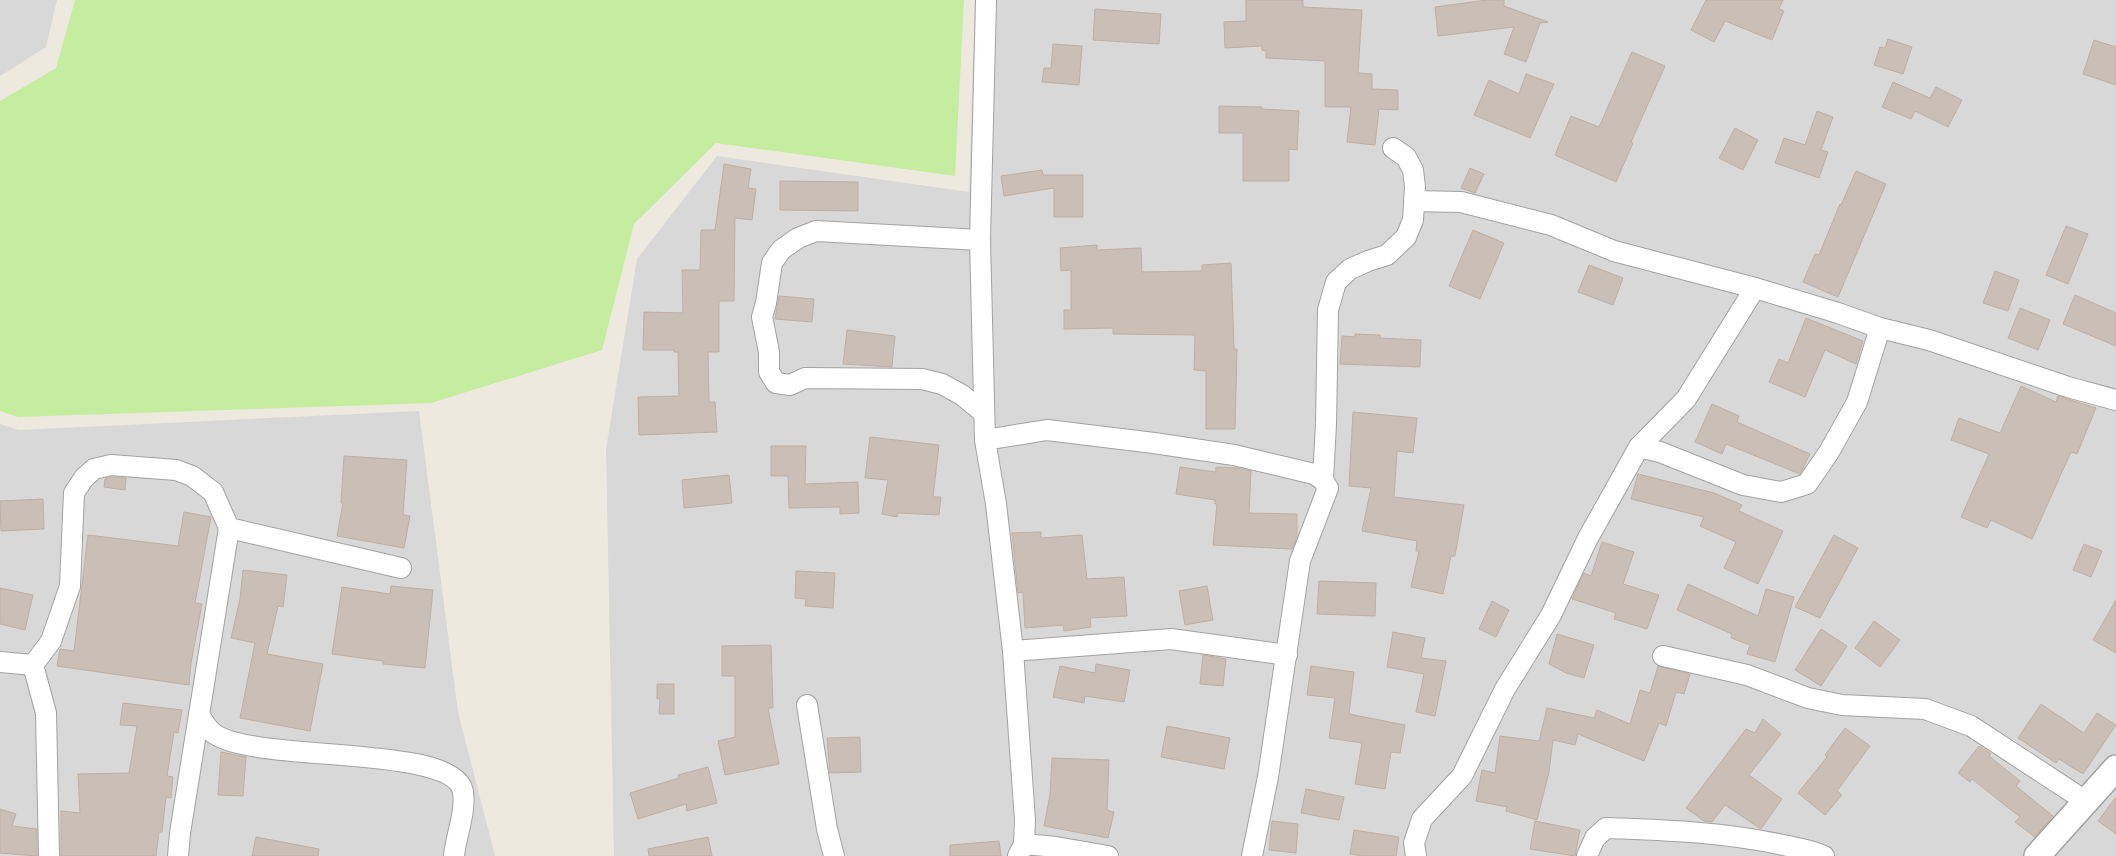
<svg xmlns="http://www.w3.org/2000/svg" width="2116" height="856" font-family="Figtree,sans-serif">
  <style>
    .residential { fill: #d9d8d8 }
    .grass { fill: #c4eda0 }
    .building { fill: #cabfb6; stroke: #c0afa1 }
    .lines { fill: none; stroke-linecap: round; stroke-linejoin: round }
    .minor-casing { stroke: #a2a2a2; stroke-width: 22 }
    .tertiary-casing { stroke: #a2a2a2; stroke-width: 28 }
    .minor { stroke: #fff; stroke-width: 20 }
    .tertiary { stroke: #fff; stroke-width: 25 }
  </style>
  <rect width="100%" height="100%" fill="#eee9df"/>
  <g class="residential">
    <polygon points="0,0 57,0 46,47 0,76"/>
    <polygon points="975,0 2116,0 2116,856 614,856 606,449 637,259 717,156 969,192"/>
    <polygon points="419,411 458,712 495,856 0,856 0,424 19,430"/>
  </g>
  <polygon class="grass" points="75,0 964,0 955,176 716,143 634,224 602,350 431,403 18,417 0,411 0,101 56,68"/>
  <g class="building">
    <polygon points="1246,0 1303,0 1303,7 1362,10 1358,73 1372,74 1372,89 1398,90 1398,110 1379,109 1375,145 1347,142 1351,107 1325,107 1325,61 1266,58 1266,51 1262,50 1262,46 1225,48 1224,22 1246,21"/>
    <polygon points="1487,0 1504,0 1504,6 1548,22 1540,23 1526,62 1504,54 1514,27 1438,36 1435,7"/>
    <polygon points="1706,0 1783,0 1779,9 1784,11 1772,40 1725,21 1714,42 1691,30"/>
    <polygon points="1095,9 1161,14 1159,44 1093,40"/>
    <polygon points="1888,39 1912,47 1903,74 1874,65 1880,47 1885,48"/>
    <polygon points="2094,40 2116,47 2116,85 2083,74"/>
    <polygon points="1053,44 1082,46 1079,85 1042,82 1044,68 1051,68"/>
    <polygon points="1632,52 1665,66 1631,142 1633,143 1616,182 1555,155 1571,116 1599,127"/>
    <polygon points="1526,74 1554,84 1530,138 1474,115 1489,80 1519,94"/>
    <polygon points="1893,82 1930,98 1936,87 1962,100 1948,127 1915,111 1911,119 1882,107"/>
    <polygon points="1219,106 1262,107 1262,109 1299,111 1297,150 1289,149 1289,181 1243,181 1243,133 1219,133"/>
    <polygon points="1817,111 1833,117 1821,150 1828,152 1819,178 1775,163 1784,138 1805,145"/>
    <polygon points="1735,128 1758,140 1743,170 1719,158"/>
    <polygon points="724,164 751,169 748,188 756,189 752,220 735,218 734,301 719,301 719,352 708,352 709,402 715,402 717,432 639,435 638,397 679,396 678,352 674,352 674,350 643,350 644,312 683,313 682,270 700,270 701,230 715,230"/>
    <polygon points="1470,168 1484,174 1475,193 1461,188"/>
    <polygon points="1042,170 1043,175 1083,175 1083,217 1054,217 1054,188 1004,196 1001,176"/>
    <polygon points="1856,171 1886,184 1838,297 1803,282 1815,254 1819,255 1840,204 1841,205"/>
    <polygon points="780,181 858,182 858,211 780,210"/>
    <polygon points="2066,226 2088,234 2068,284 2046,275"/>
    <polygon points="1473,230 1504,243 1480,299 1449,286"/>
    <polygon points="1097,245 1097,250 1141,248 1142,272 1202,271 1202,265 1231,263 1234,349 1237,349 1235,429 1206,429 1206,371 1194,370 1195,335 1113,334 1113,328 1064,329 1064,310 1071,310 1071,270 1061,271 1060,248"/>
    <polygon points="1589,265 1623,278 1613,305 1578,292"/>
    <polygon points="1995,271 2019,280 2008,311 1983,303"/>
    <polygon points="2075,295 2116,313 2116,346 2063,324"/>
    <polygon points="779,296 814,299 812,322 775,319"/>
    <polygon points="2020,308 2050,320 2038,350 2008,338"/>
    <polygon points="1806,318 1863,341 1856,364 1825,350 1805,397 1769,382 1779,359 1788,363"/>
    <polygon points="847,330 895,336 892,367 843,364"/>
    <polygon points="1355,334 1380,335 1380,338 1421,340 1420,367 1340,364 1342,336 1355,337"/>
    <polygon points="2021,386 2056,402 2058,396 2096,408 2077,454 2071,452 2032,539 1991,520 1987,528 1961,517 1989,454 1951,440 1959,418 2000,433"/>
    <polygon points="1712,404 1739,416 1737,422 1810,454 1800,474 1726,444 1722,454 1695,442"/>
    <polygon points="1353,412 1417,418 1413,453 1397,451 1394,497 1464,505 1455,556 1451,556 1443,594 1411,587 1419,551 1416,551 1417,541 1362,531 1371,488 1349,486"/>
    <polygon points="870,437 939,445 933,497 941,497 939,515 898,513 897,517 882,514 888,480 865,478"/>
    <polygon points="771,446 806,446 805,484 858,482 859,513 840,514 840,507 789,508 788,476 771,476"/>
    <polygon points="344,456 407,460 403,515 410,516 404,548 337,536 343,503 341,503"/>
    <polygon points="1180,467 1216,472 1216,467 1237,468 1251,471 1249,513 1297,514 1297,537 1292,549 1213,545 1217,504 1215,504 1215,500 1176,494"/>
    <polygon points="1638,474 1714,493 1742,505 1739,511 1783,531 1758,584 1724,568 1736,542 1700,526 1704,517 1631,499"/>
    <polygon points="729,475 732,503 684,508 682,480"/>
    <polygon points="112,477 126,478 125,490 104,487 105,479"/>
    <polygon points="43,499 44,529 1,531 0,501"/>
    <polygon points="184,512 211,517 195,603 202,604 191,663 189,685 57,666 60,649 74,651 88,535 178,546"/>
    <polygon points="1041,532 1041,538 1082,535 1087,579 1124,577 1127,616 1090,618 1091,627 1064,631 1063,625 1025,628 1023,592 1018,593 1012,533"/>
    <polygon points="1834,535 1858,548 1820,618 1795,607"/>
    <polygon points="1602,542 1634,552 1623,584 1659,595 1647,629 1614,619 1616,613 1572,599 1584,573 1591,576"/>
    <polygon points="2084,544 2102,551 2091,577 2073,570"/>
    <polygon points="243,570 287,575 283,607 278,606 267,654 323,664 310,731 240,718 255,643 231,638 240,599"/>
    <polygon points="796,571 835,573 833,608 805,606 806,599 795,598"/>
    <polygon points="1319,581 1376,583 1375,616 1317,614"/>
    <polygon points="1688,584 1758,616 1766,589 1794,597 1775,662 1747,654 1750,645 1731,638 1732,634 1677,610"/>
    <polygon points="391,586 433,590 425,668 383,664 383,661 332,654 342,587 390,594"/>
    <polygon points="1207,586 1213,620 1185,625 1179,591"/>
    <polygon points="0,588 33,595 25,630 0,624"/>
    <polygon points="2116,600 2116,653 2093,640"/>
    <polygon points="1492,601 1509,610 1496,637 1479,629"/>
    <polygon points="1874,621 1900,640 1880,667 1855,648"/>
    <polygon points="1821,629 1847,646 1821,686 1795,670"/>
    <polygon points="1393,632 1425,638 1421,658 1446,661 1435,716 1416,712 1424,674 1387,667"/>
    <polygon points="1557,634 1594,645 1584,678 1566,673 1549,664"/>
    <polygon points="771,645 773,708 768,708 779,764 725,775 718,741 735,737 735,676 722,676 722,646"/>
    <polygon points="1203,655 1226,659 1223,686 1200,684"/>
    <polygon points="1096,664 1130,670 1124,702 1085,696 1084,703 1053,697 1060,666 1095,673"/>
    <polygon points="1311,666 1354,672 1349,714 1405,725 1400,753 1391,752 1385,789 1355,784 1362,743 1329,738 1335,698 1307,695"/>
    <polygon points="1658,666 1690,674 1684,694 1676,692 1666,726 1659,723 1644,761 1578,734 1575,745 1553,740 1549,772 1537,820 1506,811 1507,807 1476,801 1482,770 1495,773 1500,736 1539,741 1547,708 1594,718 1597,710 1630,724 1640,690 1650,693"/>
    <polygon points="657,684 674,684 674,714 659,714 660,699 657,699"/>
    <polygon points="123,703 182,710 178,733 174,732 167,776 173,777 171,798 166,797 162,832 159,832 156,856 61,856 61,811 80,813 78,774 129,773 137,726 120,725"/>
    <polygon points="2041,704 2084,733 2097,713 2116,725 2083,774 2059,759 2056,763 2018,738"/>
    <polygon points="1763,719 1781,734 1749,775 1782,799 1761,829 1725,805 1712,822 1704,821 1686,808 1746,729 1755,733"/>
    <polygon points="1167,726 1230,738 1224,769 1161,757"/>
    <polygon points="1845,728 1870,746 1837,791 1842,795 1825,815 1798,793 1827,757 1825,755"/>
    <polygon points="860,737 861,772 830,773 827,738"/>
    <polygon points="1979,746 1991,754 1989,756 2020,781 2016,786 2053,816 2035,837 2015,822 2020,817 1972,779 1970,782 1958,773"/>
    <polygon points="221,752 246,757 243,796 218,795"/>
    <polygon points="1052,758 1109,760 1107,810 1114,812 1108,838 1044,826 1050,795"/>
    <polygon points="708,767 717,803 687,811 686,804 638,819 630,793 679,778 678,775"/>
    <polygon points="1306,789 1344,797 1339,820 1301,813"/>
    <polygon points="2116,797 2116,834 2098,821"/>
    <polygon points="0,809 16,814 12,826 37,829 37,856 0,853"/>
    <polygon points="1272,821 1298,824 1296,853 1269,850"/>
    <polygon points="1535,821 1580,830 1575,856 1530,849"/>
    <polygon points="1354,830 1399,837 1396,856 1362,856 1350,854"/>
    <polygon points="256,837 319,849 318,856 252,856"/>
    <polygon points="708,837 712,856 649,856 648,849"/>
    <polygon points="999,841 1001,856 950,856 950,845"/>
  </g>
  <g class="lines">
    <defs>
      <g id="minor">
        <polyline points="986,0 980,240 985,440 996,504 1013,651 1025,820 1024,844 1018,856"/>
        <polyline points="1414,201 1461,202 1551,225 1614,251 1755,288 1838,313 1880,328 1929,340 2068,387 2116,400"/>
        <polyline points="980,240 816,231 798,238 781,250 772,263 766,303 762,317 769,352 769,372 776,383 790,385 805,378 922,379 942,384 962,395 984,413"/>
        <polyline points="985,440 1047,430 1154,443 1234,455 1314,474 1323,480 1328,488 1300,561 1268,777 1252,856"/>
        <polyline points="1639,447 1660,452 1743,485 1781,492 1807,484 1829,452 1857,402 1880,328"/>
        <polyline points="1323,480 1326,424 1328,310 1336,282 1350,269 1368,261 1387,255 1406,237 1413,220 1415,187 1413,170 1406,157 1393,148"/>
        <polyline points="1013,651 1171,639 1287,655"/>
        <polyline points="1663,656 1747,675 1808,698 1842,705 1925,709 1971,726 2087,802"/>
        <polyline points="0,662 33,665"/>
        <polyline points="33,665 51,641 70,586 74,493 84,478 94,469 111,465 176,470 192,476 213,492 229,528 401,568"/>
        <polyline points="33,665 46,713 49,856"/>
        <polyline points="807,705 827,829 834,856"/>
        <path d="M199 715C203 721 208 729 213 733 253 764 456 743 463 792 466 813 456 835 454 856"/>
        <polyline points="1024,844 1056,847 1108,856"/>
        <polyline points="178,856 180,833 229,528"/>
        <polyline points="1416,856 1414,843 1422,819 1462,776 1505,689 1551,615 1588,538 1639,447 1686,399 1755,288"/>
        <path d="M1587 856 1595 838 1606 828C1665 830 1724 832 1783 845 1796 848 1811 850 1824 856"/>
      </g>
      <polyline id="tertiary" points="2037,856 2116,768"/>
    </defs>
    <use href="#minor" class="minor-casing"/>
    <use href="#tertiary" class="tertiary-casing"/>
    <use href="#minor" class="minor"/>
    <use href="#tertiary" class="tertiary"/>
  </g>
</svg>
